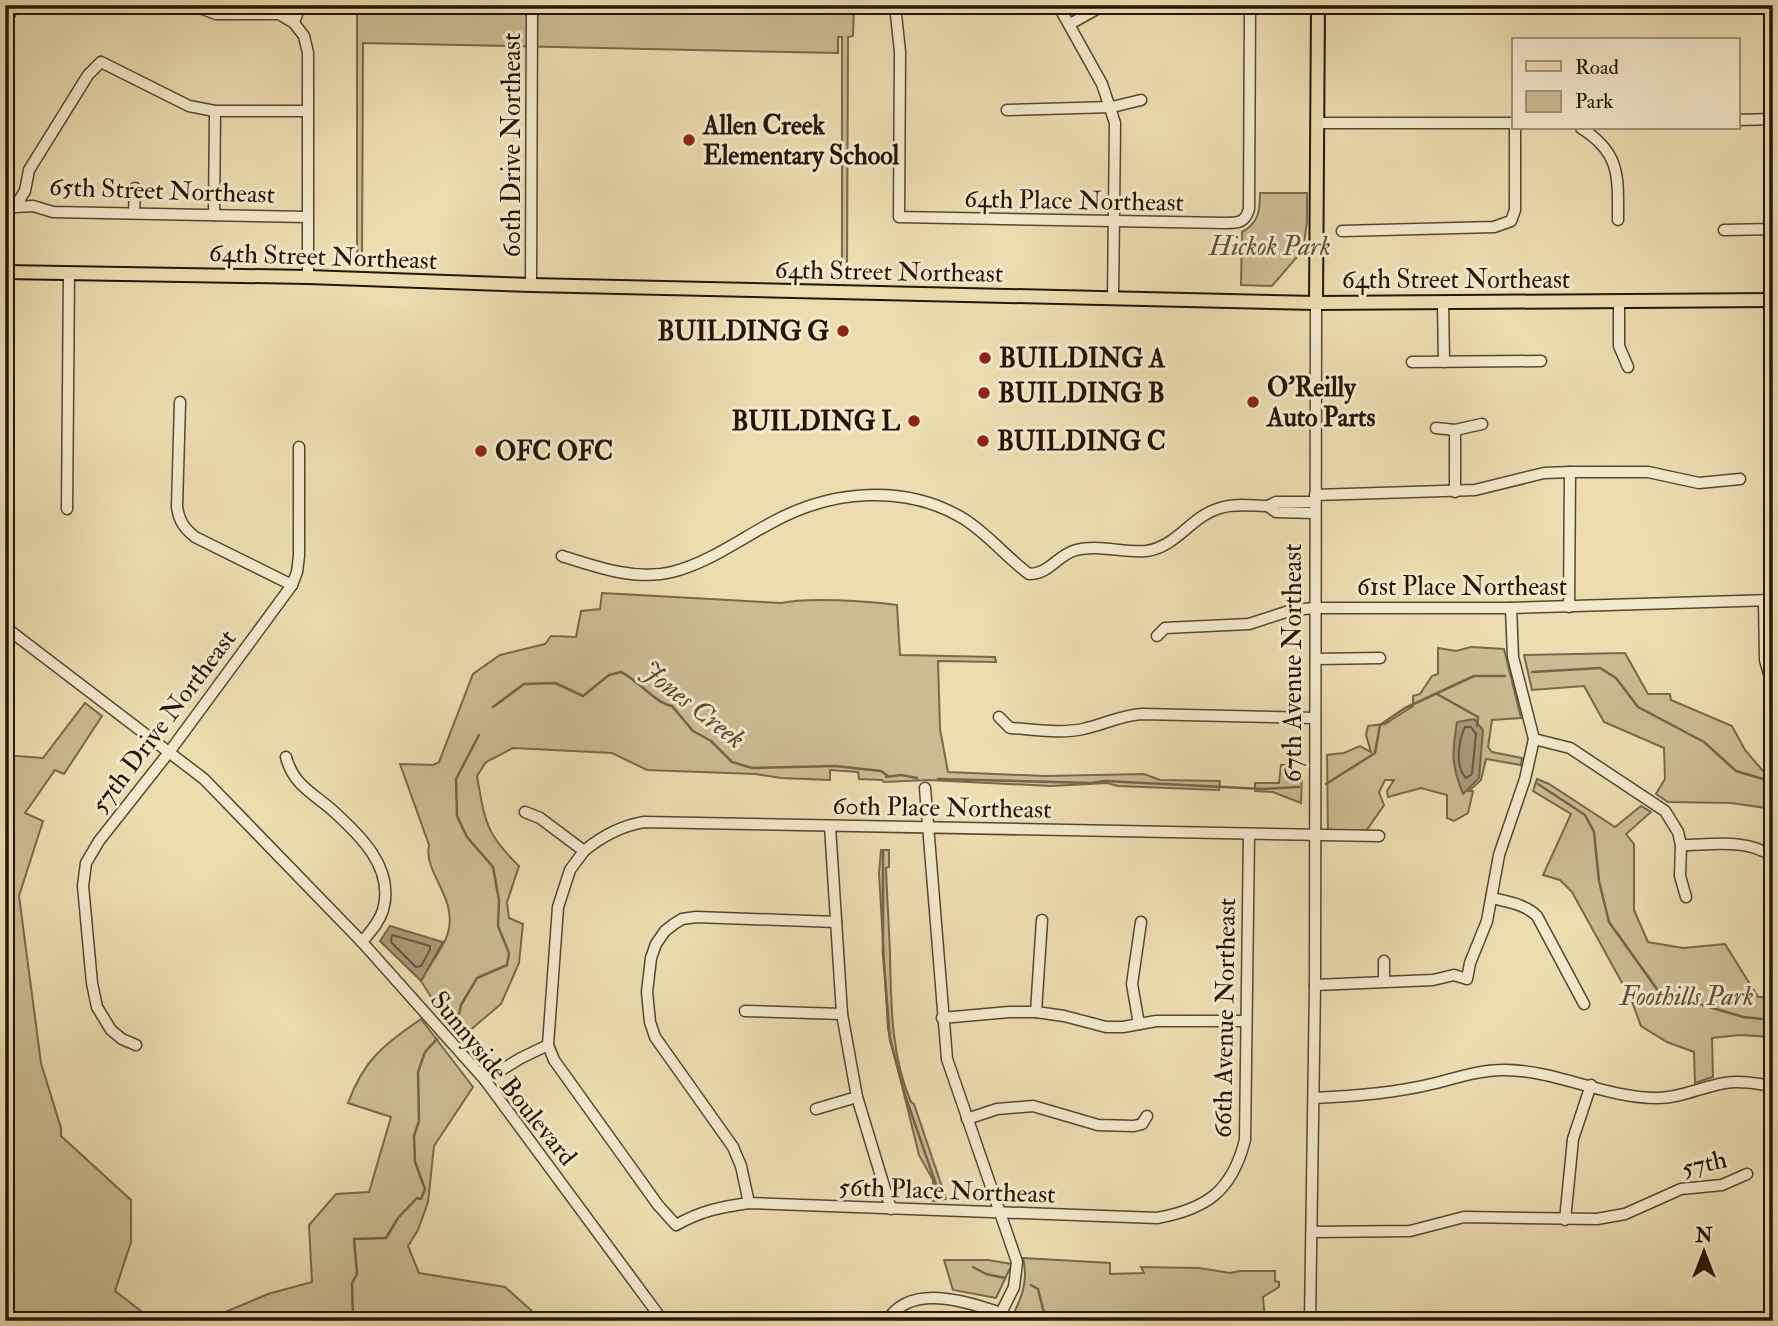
<svg xmlns="http://www.w3.org/2000/svg" width="1778" height="1326" font-family="'IM FELL Double Pica',serif">
  <style>
    .green { fill: #cabb93; stroke: #78684d; stroke-width: 2 }
    .water { fill: #a89977; stroke: #74644a; stroke-width: 2 }
    .lines { fill: none; stroke-linecap: round; stroke-linejoin: round }
    .shore { stroke: #68563f; stroke-width: 2 }
    .stream { stroke: #74644a; stroke-width: 2.5 }
    .minor-casing { stroke: #584631; stroke-width: 13 }
    .major-casing { stroke: #271407; stroke-width: 16 }
    .minor { stroke: #f2e9cc; stroke-width: 10 }
    .major { stroke: #ebddb0; stroke-width: 12 }
    .poi-dot { fill: #8f2418; stroke: #f2e9cc; stroke-width: 2.5 }
    .labels { text-anchor: middle; stroke-width: 6; stroke-linejoin: round; paint-order: stroke }
    .poi-label { font-size: 26px; font-weight: bold; fill: #271407; stroke: #f2e9cc; text-anchor: start }
    .street-label { font-size: 26px; fill: #271407; stroke: #f2e9cc }
    .park-label { font-size: 26px; font-style: italic; fill: #604e38; stroke: #f2e9cc }
    .water-label { font-size: 28px; font-style: italic; fill: #5b4934; stroke: #f2e9cc }
  </style>
  <rect width="100%" height="100%" fill="#ebddb0"/>
  <filter id="stains"><feTurbulence type="fractalNoise" baseFrequency=".00286" numOctaves="4"/><feColorMatrix values="0 0 0 0 .2 0 0 0 0 .09 0 0 0 0 .02 0 0 0 .5 -.17"/></filter>
  <radialGradient id="worn" r=".72"><stop offset=".6" stop-color="#630" stop-opacity="0"/><stop offset="1" stop-color="#630" stop-opacity=".3"/></radialGradient>
  <g class="green">
    <polygon points="357,5 854,5 853,36 848,37 847,276 842,275 842,37 838,37 838,53 363,43 362,266 357,267"/>
    <path d="M1260 193H1307V222L1303 250 1272 286 1241 285 1242 232C1259 223 1260 210 1260 193Z"/>
    <path d="M602 593 781 603C809 597 867 601 897 605L900 655 995 657 996 662 938 661 940 729 948 772 1045 776 1144 774 1160 780 1220 781 1219 790 1118 786 1107 783 1051 786 928 780 884 782 882 780 859 779 858 772 830 770V780L781 778 755 774 647 770 612 753 513 748 486 762 477 776C485 821 485 833 519 866L507 902 509 918 523 924 519 963 501 1004 462 1037 445 1019 421 981C428 967 444 947 448 933 458 897 423 873 429 845L400 764 433 765 439 762 473 674 500 655 545 644 551 636 576 637 581 611 600 609Z"/>
    <polygon points="1471,647 1504,649 1521,718 1492,720 1488,747 1492,752 1522,758 1521,765 1486,759 1481,780 1469,791 1473,791 1468,813 1454,821 1447,818 1447,795 1421,788 1388,797 1387,791 1394,780 1385,780 1379,792 1384,805 1364,834 1328,838 1327,755 1344,753 1360,746 1371,752 1366,735 1368,726 1385,724 1413,706 1413,696 1420,694 1432,676 1438,674 1438,648 1456,651"/>
    <polygon points="1625,653 1648,694 1670,694 1671,700 1732,726 1745,750 1763,771 1773,772 1773,809 1731,803 1668,802 1656,794 1665,779 1664,748 1604,722 1584,686 1532,690 1524,655"/>
    <polygon points="85,703 102,716 64,774 55,770 25,813 43,821 19,896 41,1063 61,1128 61,1136 131,1200 131,1242 115,1291 154,1321 5,1321 5,755 43,758"/>
    <polygon points="1281,765 1290,765 1302,774 1301,803 1273,792 1255,791 1255,783 1279,783"/>
    <polygon points="1537,779 1549,784 1615,827 1641,806 1651,812 1626,834 1634,844 1634,910 1648,942 1683,948 1725,944 1758,997 1773,997 1773,1037 1740,1035 1712,1038 1713,1077 1695,1083 1694,1052 1667,1042 1641,1026 1631,999 1572,892 1560,880 1543,875 1571,814 1533,791"/>
    <path d="M881 850H889V867L886 868C887 897 889 926 890 954 891 1004 891 1056 911 1102L914 1104 946 1199 933 1201V1180L919 1155 888 1029 879 873Z"/>
    <path d="M421 1019 473 1087 434 1146 428 1202 418 1230 408 1246 419 1273 505 1287 543 1321H204L268 1294 312 1282 309 1225 336 1194 369 1192 391 1117 348 1103C364 1059 384 1045 421 1019Z"/>
    <path d="M1023 1258 1110 1263V1274L1144 1273 1141 1267 1199 1268 1230 1273 1240 1271H1275V1281L1279 1282V1287L1263 1297 1265 1321H1010C1021 1299 1029 1283 1023 1258Z"/>
    <polygon points="944,1260 988,1260 1012,1264 996,1298 953,1290"/>
  </g>
  <g class="water">
    <path d="M1474 719 1483 730 1479 778 1463 794C1451 765 1452 752 1457 722Z"/>
    <polygon points="390,926 443,942 421,981 380,941"/>
  </g>
  <g class="lines">
    <g class="shore">
      <path d="M1465 727H1471L1476 734 1472 774 1466 778C1455 767 1458 741 1465 727Z"/>
      <polygon points="392,935 430,946 430,950 421,966 416,967 391,942"/>
    </g>
    <g class="stream">
      <polyline points="1532,672 1600,668 1616,678 1638,707 1704,742 1736,771 1773,782"/>
      <polyline points="1437,694 1478,717 1477,726"/>
      <path d="M493 707 524 684 555 683 583 696 609 675 621 672C638 680 655 703 672 706L693 731 711 741 732 762 752 768 835 766 881 771 888 776"/>
      <polyline points="886,777 901,775 917,778"/>
      <polyline points="938,779 1091,783 1105,781 1263,789 1299,787"/>
      <polyline points="1326,784 1375,753 1380,725 1405,708 1474,676 1505,676"/>
      <polyline points="1538,784 1585,815 1594,832 1599,881 1609,922 1659,992 1743,1017 1773,1020"/>
      <polyline points="883,852 883,953 890,1040 906,1098 941,1199"/>
      <polyline points="453,1026 458,1019 461,1005 477,978 507,965 509,953 498,926 499,900 493,867 467,837 457,816 456,779 479,735"/>
      <polyline points="973,1267 986,1274 1005,1278"/>
      <polyline points="1031,1285 1038,1289 1046,1321"/>
      <polyline points="353,1321 352,1283 357,1274 354,1239 386,1238 398,1218 417,1198 421,1199 425,1189 415,1162 414,1136 419,1121 418,1072 425,1052 437,1039"/>
    </g>
    <defs>
      <g id="minor">
        <polyline points="192,5 216,14 279,14 294,23"/>
        <polyline points="300,5 294,23 304,36 308,53 308,277"/>
        <path d="M895 5 900 52 899 217 1225 223C1238 223 1245 223 1249 209L1250 5"/>
        <polyline points="1058,5 1102,84 1115,123 1113,299"/>
        <polyline points="5,22 15,5"/>
        <polyline points="1070,24 1104,5"/>
        <polyline points="1007,110 1112,107 1141,100"/>
        <polyline points="1738,120 1773,119"/>
        <polyline points="1317,123 1514,123"/>
        <path d="M1581 128C1621 153 1618 177 1618 220"/>
        <polyline points="15,207 25,191 29,170 88,75 101,62 189,106 215,111 307,111"/>
        <polyline points="15,207 33,206 53,212 307,217"/>
        <polyline points="134,213 135,188"/>
        <polyline points="214,215 215,111"/>
        <polyline points="1724,230 1773,229"/>
        <polyline points="1342,231 1494,227 1511,221 1515,210 1515,128"/>
        <polyline points="531,285 532,5"/>
        <polyline points="1619,300 1619,346 1628,367"/>
        <polyline points="1443,303 1444,362"/>
        <polyline points="1412,362 1541,361"/>
        <path d="M180 402 177 507C179 521 184 528 195 537L292 585"/>
        <polyline points="1436,428 1455,430 1482,424"/>
        <polyline points="1455,430 1455,492"/>
        <polyline points="1315,495 1475,490 1544,473 1570,472 1648,472 1699,483 1740,479"/>
        <polyline points="67,509 69,273"/>
        <polyline points="1315,513 1276,512 1268,506 1276,502 1315,502"/>
        <path d="M562 556C596 567 636 581 672 572 708 563 739 540 771 523 830 490 905 483 964 519 988 534 1006 557 1029 574 1050 574 1057 555 1076 550 1098 544 1123 553 1146 551 1177 547 1191 516 1220 508 1235 503 1253 506 1268 506"/>
        <polyline points="1764,600 1765,660 1773,688"/>
        <polyline points="1569,607 1570,472"/>
        <polyline points="5,627 204,779 362,942 485,1080 663,1321"/>
        <polyline points="1157,636 1165,628 1249,624 1292,610 1316,608 1511,608 1773,600"/>
        <polyline points="1316,659 1380,658"/>
        <path d="M999 717 1010 728C1033 729 1060 734 1083 729 1103 725 1121 715 1142 714L1315 718"/>
        <path d="M1534 739 1570 748 1665 811 1678 832 1681 845C1711 845 1748 838 1773 857"/>
        <path d="M286 757C293 784 311 792 331 809 360 835 395 868 383 910 379 923 370 932 362 942"/>
        <polyline points="925,788 947,1059 1017,1262 1014,1287 997,1321"/>
        <path d="M525 812 540 818 584 851C602 836 620 826 644 822L1379 836"/>
        <polyline points="830,826 842,1014 857,1097 891,1209"/>
        <polyline points="1681,845 1680,876 1686,897"/>
        <path d="M584 851 570 870 558 907 548 1045 554 1060 658 1205 676 1225C701 1211 720 1207 749 1203L1157 1218C1207 1209 1232 1191 1245 1140L1249 834"/>
        <path d="M1492 898C1508 902 1525 904 1537 916L1584 1004"/>
        <polyline points="1384,961 1384,981"/>
        <polyline points="1315,985 1433,980 1454,975 1467,979 1470,963 1487,921 1499,855 1525,779 1534,739 1513,657 1511,608"/>
        <polyline points="745,1011 842,1014"/>
        <polyline points="1036,1012 1042,920"/>
        <polyline points="942,1018 1009,1012 1036,1012 1064,1016 1106,1027 1123,1027 1156,1021 1246,1021"/>
        <polyline points="1139,1024 1132,984 1141,922"/>
        <polyline points="136,1045 122,1039 111,1030 97,1007 92,983 83,886 86,863 99,841 170,751 292,585 297,572 299,556 299,447"/>
        <polyline points="485,1080 521,1058 548,1045"/>
        <path d="M1314 1098C1355 1096 1396 1093 1436 1083 1459 1077 1480 1070 1504 1070 1556 1070 1605 1098 1657 1098 1681 1098 1701 1087 1725 1083 1741 1080 1757 1084 1773 1086"/>
        <polyline points="816,1109 857,1097"/>
        <polyline points="967,1119 997,1109 1033,1106 1098,1125 1134,1126 1142,1124 1147,1116"/>
        <polyline points="749,1203 741,1166 733,1147 655,1037 650,1022 647,992 651,958 656,944 665,931 674,924 682,919 696,917 836,922"/>
        <polyline points="1565,1220 1573,1139 1591,1085"/>
        <polyline points="1312,1232 1410,1231 1464,1217 1597,1219 1625,1214 1681,1189 1722,1185 1747,1174"/>
        <path d="M887 1321C910 1282 968 1302 1001 1313"/>
        <polyline points="1310,1321 1315,985 1316,303"/>
      </g>
      <g id="major">
        <polyline points="5,272 308,277 531,285 1316,303 1773,300"/>
        <polyline points="1316,303 1318,5"/>
      </g>
    </defs>
    <use href="#minor" class="minor-casing"/>
    <use href="#major" class="major-casing"/>
    <use href="#minor" class="minor"/>
    <use href="#major" class="major"/>
  </g>
  <g class="poi-dot">
    <circle cx="689" cy="140" r="7"/>
    <circle cx="843" cy="331" r="7"/>
    <circle cx="985" cy="358" r="7"/>
    <circle cx="984" cy="393" r="7"/>
    <circle cx="1253" cy="402" r="7"/>
    <circle cx="914" cy="421" r="7"/>
    <circle cx="983" cy="441" r="7"/>
    <circle cx="481" cy="451" r="7"/>
  </g>
  <g class="labels">
    <g class="poi-label">
      <text x="703" y="134">Allen Creek<tspan x="703" dy="30">Elementary School</tspan></text>
      <text x="829" y="340" text-anchor="end">BUILDING G</text>
      <text x="999" y="367">BUILDING A</text>
      <text x="1267" y="396">O'Reilly<tspan x="1267" dy="30">Auto Parts</tspan></text>
      <text x="998" y="402">BUILDING B</text>
      <text x="900" y="430" text-anchor="end">BUILDING L</text>
      <text x="997" y="450">BUILDING C</text>
      <text x="495" y="460">OFC OFC</text>
    </g>
    <g class="street-label">
      <text transform="translate(511 145) rotate(-90)" y="9">60th Drive Northeast</text>
      <text transform="translate(162 190) rotate(2)" y="9">65th Street Northeast</text>
      <text transform="translate(1074 200) rotate(1)" y="9">64th Place Northeast</text>
      <text transform="translate(323 256) rotate(2)" y="9">64th Street Northeast</text>
      <text transform="translate(889 271) rotate(1)" y="9">64th Street Northeast</text>
      <text x="1456" y="288">64th Street Northeast</text>
      <text x="1462" y="595">61st Place Northeast</text>
      <text transform="translate(1292 663) rotate(-90)" y="9">67th Avenue Northeast</text>
      <text transform="translate(163 721) rotate(-53)" y="9">57th Drive Northeast</text>
      <text transform="translate(942 807) rotate(1)" y="9">60th Place Northeast</text>
      <text transform="translate(1224 1018) rotate(-89)" y="9">66th Avenue Northeast</text>
      <text transform="translate(504 1078) rotate(51)" y="9">Sunnyside Boulevard</text>
      <text transform="translate(1704 1163) rotate(-13)" y="9">57th</text>
      <text transform="translate(947 1190) rotate(2)" y="9">56th Place Northeast</text>
    </g>
    <g class="park-label">
      <text x="1270" y="255">Hickok Park</text>
      <text x="1687" y="1005">Foothills Park</text>
    </g>
    <g class="water-label">
      <text transform="translate(694 704) rotate(38)" y="10">Jones Creek</text>
    </g>
  </g>
  <rect width="1778" height="1326" fill="none" stroke="#ebddb0" stroke-width="28"/>
  <rect x="7" y="7" width="1764" height="1312" fill="none" stroke="#271407" stroke-width="3.5"/>
  <rect x="14" y="14" width="1750" height="1298" fill="none" stroke="#271407" stroke-width="2"/>
  <rect x="1512" y="38" width="228" height="91" fill="#f2e9cc" stroke="#a1947d" stroke-width="2"/>
  <rect x="1526" y="61" width="35" height="10" fill="#ebddb0" stroke="#a1947d" stroke-width="2"/>
  <text x="1575" y="74" font-size="21" fill="#271407">Road</text>
  <rect x="1526" y="91" width="35" height="21" fill="#cabb93" stroke="#a1947d" stroke-width="2"/>
  <text x="1575" y="108" font-size="21" fill="#271407">Park</text>
  <g transform="translate(1704 1252)" stroke="#f2e9cc" stroke-width="5" paint-order="stroke">
  <path d="M0-5L12 26L0 18L-12 26Z" fill="#271407"/>
  <text y="-10" font-size="19" font-weight="bold" text-anchor="middle" fill="#271407">N</text>
  </g>
  <rect width="100%" height="100%" filter="url(#stains)"/>
  <rect width="100%" height="100%" fill="url(#worn)"/>
</svg>
